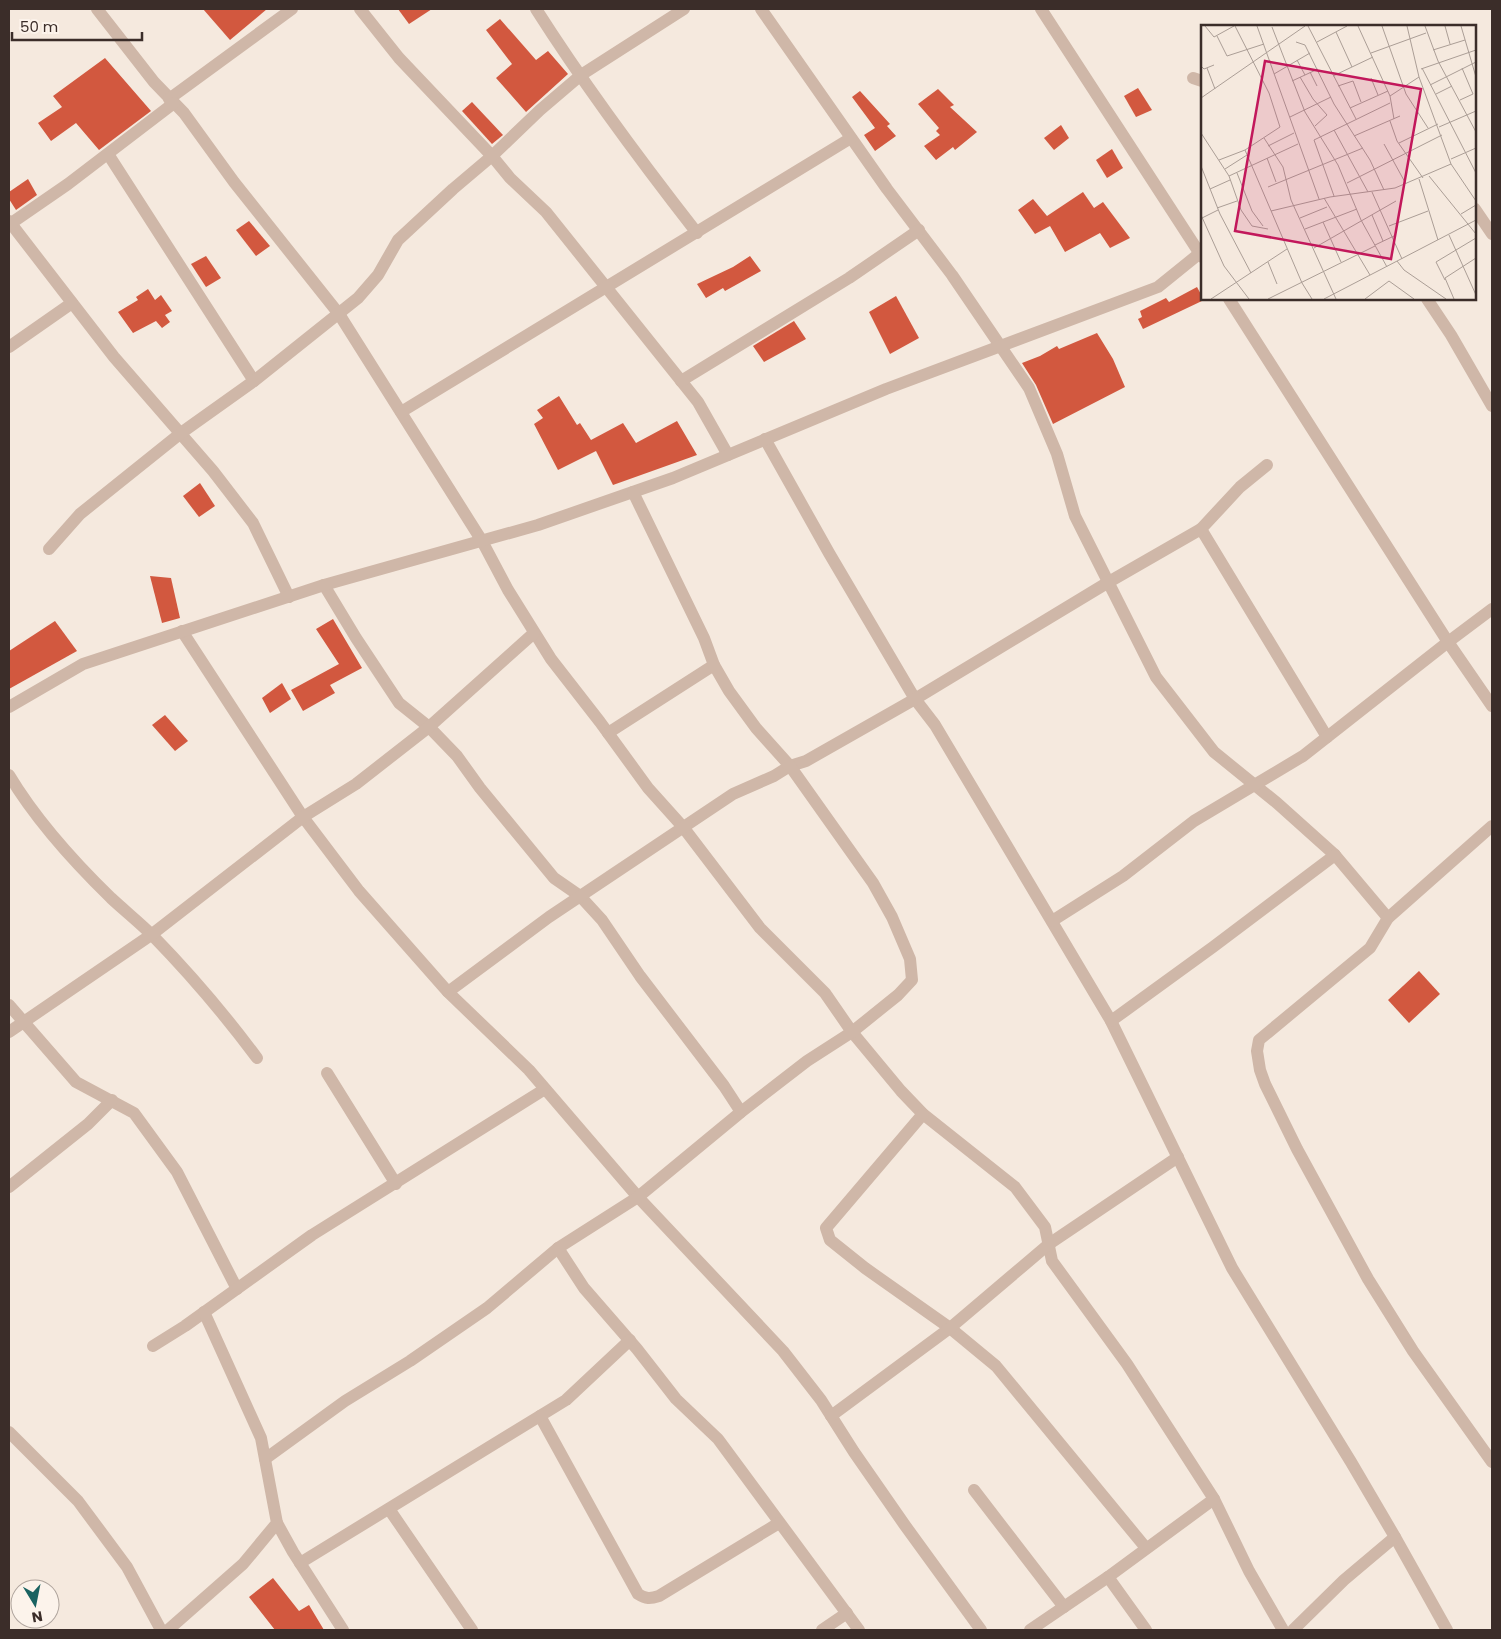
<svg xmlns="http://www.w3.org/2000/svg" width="1501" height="1639" font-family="Poppins,sans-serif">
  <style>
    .building { fill: #d2583f }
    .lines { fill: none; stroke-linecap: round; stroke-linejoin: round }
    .street { stroke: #cfb7a8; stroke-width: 12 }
    .inset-road { fill: none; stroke: #ab9e96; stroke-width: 1 }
    .view { fill: #c2185b; fill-opacity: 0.15; stroke: #c2185b; stroke-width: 2.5 }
    .inset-edge { fill: none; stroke: #3b2d29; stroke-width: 2.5 }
  </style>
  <rect width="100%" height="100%" fill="#f5e9de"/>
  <g class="building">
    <polygon points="203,9 267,9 230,40"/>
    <polygon points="398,9 432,9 409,24"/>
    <polygon points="500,19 536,60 548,51 568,74 526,112 496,78 512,64 486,30"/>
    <polygon points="105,58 151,111 99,150 76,123 51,141 38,123 62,107 53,96"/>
    <polygon points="1138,88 1152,110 1136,117 1124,96"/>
    <polygon points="938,89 954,105 950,107 977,132 955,150 953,147 936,160 924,146 940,135 936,131 939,128 918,104"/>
    <polygon points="860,91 890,124 887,126 896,136 875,151 864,135 875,128 852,97"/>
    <polygon points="472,102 503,135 492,144 462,111"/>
    <polygon points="1061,125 1069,138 1054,150 1044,138"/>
    <polygon points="1112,149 1123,168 1107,178 1096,160"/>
    <polygon points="28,179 37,195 16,210 9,199 9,192"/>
    <polygon points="1083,192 1094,208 1103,202 1130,238 1110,248 1100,233 1065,252 1050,226 1035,234 1018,210 1033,199 1047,216"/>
    <polygon points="249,221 270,246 256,256 236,230"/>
    <polygon points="206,256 221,278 206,287 191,264"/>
    <polygon points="750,256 761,271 725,291 723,288 706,298 697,284 733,267"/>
    <polygon points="1197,287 1204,300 1143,329 1138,319 1142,317 1140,311 1166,298 1169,302"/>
    <polygon points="148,289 155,300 161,295 172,311 165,315 170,322 162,328 156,321 133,333 118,312 138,300 136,297"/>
    <polygon points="896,296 919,338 890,354 869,312"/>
    <polygon points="794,321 806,339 764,362 753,346"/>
    <polygon points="1097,333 1113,359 1125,387 1053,424 1036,385 1022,363 1040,356 1057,346 1059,349"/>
    <polygon points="559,396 577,425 580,423 591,440 623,423 636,443 677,421 697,455 613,485 596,451 558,470 534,424 543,418 537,410"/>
    <polygon points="200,483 215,506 199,517 183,496"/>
    <polygon points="150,576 171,578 180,618 162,623"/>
    <polygon points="333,619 362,668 330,685 335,693 303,711 291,690 339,664 316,629"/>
    <polygon points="55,621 77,651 9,689 9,651"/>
    <polygon points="282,683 291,699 270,713 262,698"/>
    <polygon points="165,715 188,741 175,751 152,725"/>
    <polygon points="1419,971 1440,994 1409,1023 1388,1000"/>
    <polygon points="273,1578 299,1611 309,1605 324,1630 275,1630 249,1597"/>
  </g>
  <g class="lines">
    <g class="street">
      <polyline points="97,9 154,82 184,113 234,182 339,314 482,541 508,590 551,659 600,722 648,788 683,827 760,928 825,993 852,1032 901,1091 923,1114 1015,1187 1045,1227 1052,1261 1127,1364 1214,1499 1249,1571 1283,1630"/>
      <polyline points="360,9 399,58 492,156 510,178 546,212 698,402 728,455"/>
      <path d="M536 9C585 86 640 160 697 233"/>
      <polyline points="761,9 887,189 952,275 1029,388 1057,454 1075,516 1156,677 1214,752 1277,803 1335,855 1388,918"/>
      <polyline points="1041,9 1202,257"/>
      <polyline points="1193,78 1202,81"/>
      <polyline points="169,99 292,9"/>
      <polyline points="108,154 254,381"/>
      <polyline points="1475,209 1492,234"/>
      <polyline points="9,221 114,357 213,471 253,523 289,597"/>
      <polyline points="10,224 68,184 174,103"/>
      <polyline points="1229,299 1448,642 1492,706"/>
      <polyline points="1427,299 1451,335 1492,406"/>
      <polyline points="9,347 72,303"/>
      <polyline points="681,381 849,278 919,230"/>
      <polyline points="401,412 851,138"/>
      <polyline points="765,439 829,553 915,699 935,725 1111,1021 1232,1268 1351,1462 1395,1537 1447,1630"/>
      <polyline points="1201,529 1327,737"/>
      <polyline points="49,549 80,514 181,433 254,381 358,298 378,275 398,240 453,189 492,156 540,110 581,75 684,9"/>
      <polyline points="324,585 356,638 399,703 429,727 457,756 480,788 554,878 580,896 602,920 640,976 724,1086 741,1112"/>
      <polyline points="182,631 303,817 359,891 448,992 529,1070 638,1197 783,1351 821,1400 854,1452 904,1524 981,1630"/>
      <polyline points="9,707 83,664 324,585 538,525 673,478 886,389 1158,287 1200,253"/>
      <polyline points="608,733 714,665"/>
      <path d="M9 775C36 820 73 861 111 898 125 911 140 923 153 936 191 975 225 1015 257 1058"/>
      <polyline points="1492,826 1388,918 1370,948 1259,1040 1257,1051 1260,1070 1265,1084 1297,1149 1368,1279 1413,1351 1492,1462"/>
      <polyline points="1052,921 1123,876 1194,821 1303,756 1448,642 1492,609"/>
      <polyline points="448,992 549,917 733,794 774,776 790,766 806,761 915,699 1107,583 1201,529 1240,487 1267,465"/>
      <polyline points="9,1005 76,1082 134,1113 177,1172 237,1289"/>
      <polyline points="1111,1021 1213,947 1335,855"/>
      <polyline points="9,1032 151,935 303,817 356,784 429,727 534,633"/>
      <polyline points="327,1073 396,1184"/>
      <polyline points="923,1114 826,1228 830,1240 865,1268 950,1328 996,1366 1146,1548"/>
      <polyline points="9,1187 88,1124 112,1100"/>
      <polyline points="558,1248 584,1288 637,1349 676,1399 718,1439 859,1630"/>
      <polyline points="153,1346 185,1326 312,1235 545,1089"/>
      <path d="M540 1416 638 1594C646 1599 650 1599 659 1596L779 1523"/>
      <polyline points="831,1416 950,1328 1049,1244 1178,1157"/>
      <polyline points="9,1432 78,1501 127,1567 161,1630"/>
      <polyline points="265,1459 345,1401 410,1361 487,1308 558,1248 638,1197 741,1112 807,1061 852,1032 898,995 912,980 910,959 892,917 873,883 790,766 756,728 729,691 714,665 704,638 633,492"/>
      <polyline points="974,1490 1064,1607"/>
      <polyline points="389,1509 472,1630"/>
      <polyline points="277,1523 293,1552 343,1630"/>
      <polyline points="300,1563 566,1400 630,1340"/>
      <polyline points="1108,1577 1146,1630"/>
      <polyline points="168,1630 243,1564 277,1523 261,1438 204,1312"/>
      <polyline points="822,1630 847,1613"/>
      <polyline points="1030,1630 1108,1577 1214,1499"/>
      <polyline points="1293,1630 1344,1580 1395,1537"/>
    </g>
  </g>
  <g transform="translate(1201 25)">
    <rect width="275" height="275" fill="#f5e9de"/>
    <path class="inset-road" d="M4 1 13 12 33 1M56 1 118 174M107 1 155 94M157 1 189 71M181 1 205 69 227 103M206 1 218 52 250 139 275 176M224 1 237 36 275 107M244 1 249 19M260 1 275 52M71 2 104 87 137 140 160 195 186 242M135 7 151 42M16 11 26 31 63 19M95 17 104 20 133 79 169 135 183 165M116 17 146 1M232 25 264 15M170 28 225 8M96 35 104 50M0 41 3 44 13 40M6 43 14 64M221 43 275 148M220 44 275 25M109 47 116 61M73 49 109 28M132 51 172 32M99 52 112 74 126 90 114 101M170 53 177 70M91 56 117 44M229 60 275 37M137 61 152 56 160 77M235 69 251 61M0 73 104 1M259 75 272 69 261 43M149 83 187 66M89 92 130 72M193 94 189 71 218 52M189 96 196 116 222 153M238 102 275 86M133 105 167 167M0 108 28 151 40 185 51 201 67 204M153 111 199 91M63 113 82 142 90 175 135 274M198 118 237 99M183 119 205 159M67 121 93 108M44 125 101 258 111 274M66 133 75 157M250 134 275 123M18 135 44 125 79 102 68 68 34 1M0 141 19 189 50 248M24 144 46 130M36 148 51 186 62 201M28 151 97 119M228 151 275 209M218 154 237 215M146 158 241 110M67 162 162 123M9 164 29 155M171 167 201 234M133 171 113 115 189 78M123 173 169 250M16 183 36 176M70 186 129 172 194 163 250 139M260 189 275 180M0 190 23 241 48 274M171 190 182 216M1 193 17 185M99 193 126 182M122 197 140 237M188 201 227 186M104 204 156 184M248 210 275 270M174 220 193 211M113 223 195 176M196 236 203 245 245 274M67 237 76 259M244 255 235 237 275 213M10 274 86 224M67 274 174 221M123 274 275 195M164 274 188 256 213 274M253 274 244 253 275 233"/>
    <path class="view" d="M64 36 220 64 190 234 34 206Z"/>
    <rect width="275" height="275" class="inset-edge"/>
  </g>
  <rect width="1501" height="1639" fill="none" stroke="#3b2d29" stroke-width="20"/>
  <g transform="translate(35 1604) rotate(170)"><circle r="24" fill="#fcf3eb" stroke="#afa49d"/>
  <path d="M0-4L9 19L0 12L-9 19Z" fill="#196261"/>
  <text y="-8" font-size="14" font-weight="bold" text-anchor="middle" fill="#3b2d29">N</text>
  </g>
  <path d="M12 32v8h130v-8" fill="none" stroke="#3b2d29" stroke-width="2.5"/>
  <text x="20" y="32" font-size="15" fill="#3b2d29" stroke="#fcf3eb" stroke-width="4" paint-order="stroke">50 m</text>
</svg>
